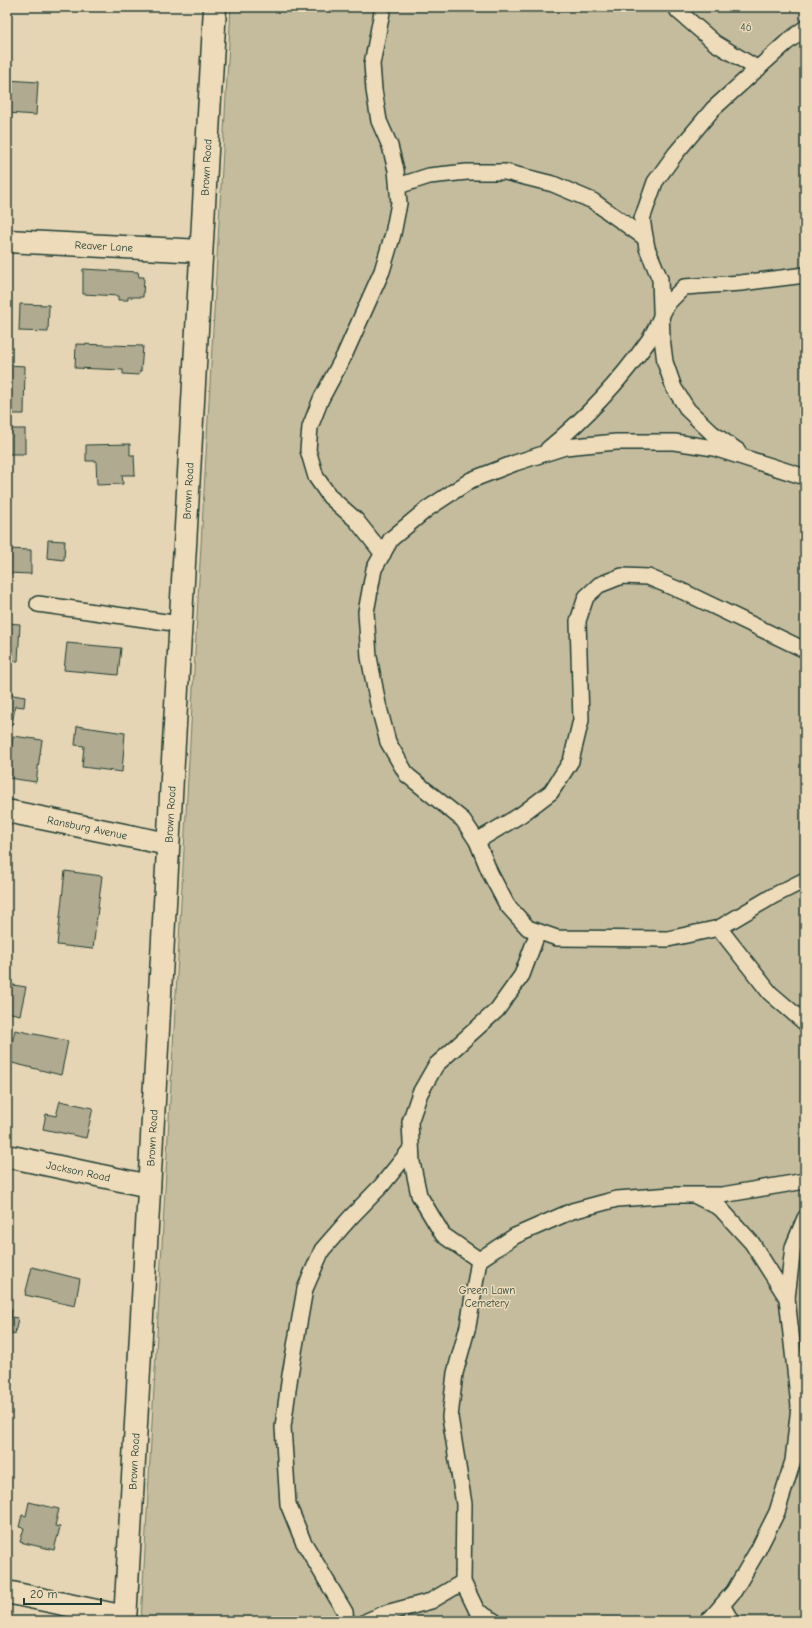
<svg xmlns="http://www.w3.org/2000/svg" width="812" height="1628" font-family="'Comic Neue',sans-serif">
  <style>
    .green { fill: #c5bc9e; stroke: #727c69 }
    .building { fill: #afaa90; stroke: #1f3d34 }
    .lines { fill: none; stroke-linecap: round; stroke-linejoin: round }
    .lane-casing { stroke: #1f3d34; stroke-width: 18 }
    .street-casing { stroke: #1f3d34; stroke-width: 25 }
    .secondary-casing { stroke: #1f3d34; stroke-width: 25 }
    .lane { stroke: #eedbb9; stroke-width: 15 }
    .street { stroke: #eedbb9; stroke-width: 22 }
    .secondary { stroke: #eedbb9; stroke-width: 22 }
    .labels { text-anchor: middle; stroke-width: 3; stroke-linejoin: round; paint-order: stroke }
    .park-label { font-size: 11px; fill: #304a3f; stroke: #eedbb9 }
    .street-label { font-size: 11px; fill: #1f3d34; stroke: #eedbb9 }
  </style>
  <rect width="100%" height="100%" fill="#e6d5b4"/>
  <filter id="ink" filterUnits="userSpaceOnUse"><feTurbulence type="fractalNoise" baseFrequency=".025" numOctaves="2"/><feDisplacementMap in="SourceGraphic" scale="8" xChannelSelector="R" yChannelSelector="G"/><feConvolveMatrix kernelMatrix="1 2 1 2 8 2 1 2 1" color-interpolation-filters="sRGB"/></filter>
  <g filter="url(#ink)">
    <polygon class="green" points="231,7 805,7 805,1621 141,1621"/>
    <g class="building">
      <polygon points="7,80 38,82 36,115 7,113"/>
      <polygon points="83,269 138,272 139,277 144,277 143,297 128,297 128,300 118,300 118,296 83,294"/>
      <polygon points="20,304 49,305 48,332 19,331"/>
      <polygon points="76,344 143,346 141,371 140,371 139,375 123,374 123,370 75,368"/>
      <polygon points="7,365 25,366 24,414 7,414"/>
      <rect x="7" y="429" width="18" height="25"/>
      <polygon points="130,444 130,455 134,455 135,475 122,475 123,484 97,485 96,461 86,461 86,445"/>
      <polygon points="48,540 65,541 64,560 47,558"/>
      <polygon points="7,549 31,550 31,574 7,573"/>
      <polygon points="7,623 20,624 18,661 7,661"/>
      <polygon points="67,643 121,648 118,675 64,670"/>
      <polygon points="7,694 25,697 24,707 15,706 12,726 7,725"/>
      <polygon points="77,726 125,733 122,772 82,767 84,746 75,745"/>
      <polygon points="13,736 42,740 36,782 8,778"/>
      <polygon points="65,871 102,876 93,949 57,945"/>
      <polygon points="7,984 26,987 20,1015 7,1012"/>
      <polygon points="15,1030 68,1041 61,1075 8,1062"/>
      <polygon points="60,1101 93,1108 86,1138 43,1129 46,1114 56,1116"/>
      <polygon points="32,1267 80,1279 75,1306 25,1295"/>
      <polygon points="7,1309 12,1310 11,1317 18,1318 15,1334 8,1332 7,1336"/>
      <polygon points="29,1502 59,1509 55,1526 60,1527 54,1550 20,1542 24,1528 19,1527 22,1515 26,1516"/>
    </g>
    <g class="lines">
      <defs>
        <g id="lane">
          <polyline points="383,7 372,64 374,90 379,121 390,146 396,170 399,203 393,234 382,271 344,356 321,399 310,427 308,450 316,477 330,497 356,520 383,554"/>
          <polyline points="676,7 678,11 715,43 758,69"/>
          <polyline points="398,186 429,176 467,172 505,172 553,184 593,201 645,238"/>
          <path d="M548 449C587 417 620 381 649 340 657 329 661 313 669 302 674 297 679 292 684 287L741 283 805 275"/>
          <polyline points="738,451 712,433 688,410 674,388 665,362 662,338 660,279 647,248 642,219 655,182 676,153 713,109 786,43 805,28"/>
          <polyline points="805,477 714,448 674,442 616,442 565,447 515,463 471,480 427,509 391,539 374,569 366,612 369,657 378,704 388,742 407,775 463,820 477,841 490,873 507,905 528,928 557,938 668,939 719,928 773,896 805,880"/>
          <polyline points="38,604 180,624"/>
          <polyline points="477,841 522,814 551,792 571,761 581,720 578,621 586,597 599,585 622,576 648,577 684,592 805,650"/>
          <polyline points="719,928 770,993 805,1023"/>
          <polyline points="696,1196 720,1208 752,1243 787,1298"/>
          <polyline points="479,1260 443,1235 419,1195 412,1162 410,1122 420,1093 436,1065 497,1010 522,975 538,932"/>
          <polyline points="722,1605 731,1621"/>
          <polyline points="346,1621 345,1612 303,1541 288,1504 283,1427 290,1375 305,1289 322,1250 350,1218 382,1185 411,1149"/>
          <polyline points="367,1621 386,1613 431,1601 463,1582"/>
          <polyline points="494,1621 477,1611 463,1582 464,1504 450,1417 455,1373 468,1326 479,1260 515,1236 572,1211 617,1199 672,1195 722,1195 805,1181"/>
          <polyline points="707,1621 711,1618 734,1591 758,1550 777,1512 793,1461 799,1406 787,1298 793,1247 805,1218"/>
        </g>
        <g id="street">
          <path id="s1" d="M7 241 201 251"/>
          <path id="s2" d="M7 811 168 844"/>
          <path id="s3" d="M7 1156 149 1186"/>
          <polyline points="7,1592 125,1617"/>
        </g>
        <g id="secondary">
          <path id="s4" d="M125 1621 215 7"/>
        </g>
      </defs>
      <use href="#lane" class="lane-casing"/>
      <use href="#street" class="street-casing"/>
      <use href="#secondary" class="secondary-casing"/>
      <use href="#lane" class="lane"/>
      <use href="#street" class="street"/>
      <use href="#secondary" class="secondary"/>
    </g>
  </g>
  <g class="labels">
    <g class="park-label">
      <text x="746" y="31">46</text>
      <text x="487" y="1294">Green Lawn<tspan x="487" dy="13">Cemetery</tspan></text>
    </g>
    <g class="street-label">
      <text dy="4" stroke="none"><textPath href="#s4" startOffset="1456">Brown Road</textPath></text>
      <text dy="4" stroke="none"><textPath href="#s1" startOffset="97">Reaver Lane</textPath></text>
      <text dy="4" stroke="none"><textPath href="#s4" startOffset="1132">Brown Road</textPath></text>
      <text dy="4" stroke="none"><textPath href="#s4" startOffset="808">Brown Road</textPath></text>
      <text dy="4" stroke="none"><textPath href="#s2" startOffset="82">Ransburg Avenue</textPath></text>
      <text dy="4" stroke="none"><textPath href="#s4" startOffset="484">Brown Road</textPath></text>
      <text dy="4" stroke="none"><textPath href="#s3" startOffset="73">Jackson Road</textPath></text>
      <text dy="4" stroke="none"><textPath href="#s4" startOffset="160">Brown Road</textPath></text>
    </g>
  </g>
  <rect width="812" height="1628" fill="none" stroke="#eedbb9" stroke-width="24"/>
  <rect x="12" y="12" width="788" height="1604" fill="none" stroke="#1f3d34" stroke-width="1.5" filter="url(#ink)"/>
  <path d="M24 1598v6h77v-6" fill="none" stroke="#1f3d34" stroke-width="2"/>
  <text x="30" y="1598" font-size="12" fill="#1f3d34" stroke="#eedbb9" stroke-width="3" paint-order="stroke">20 m</text>
</svg>
